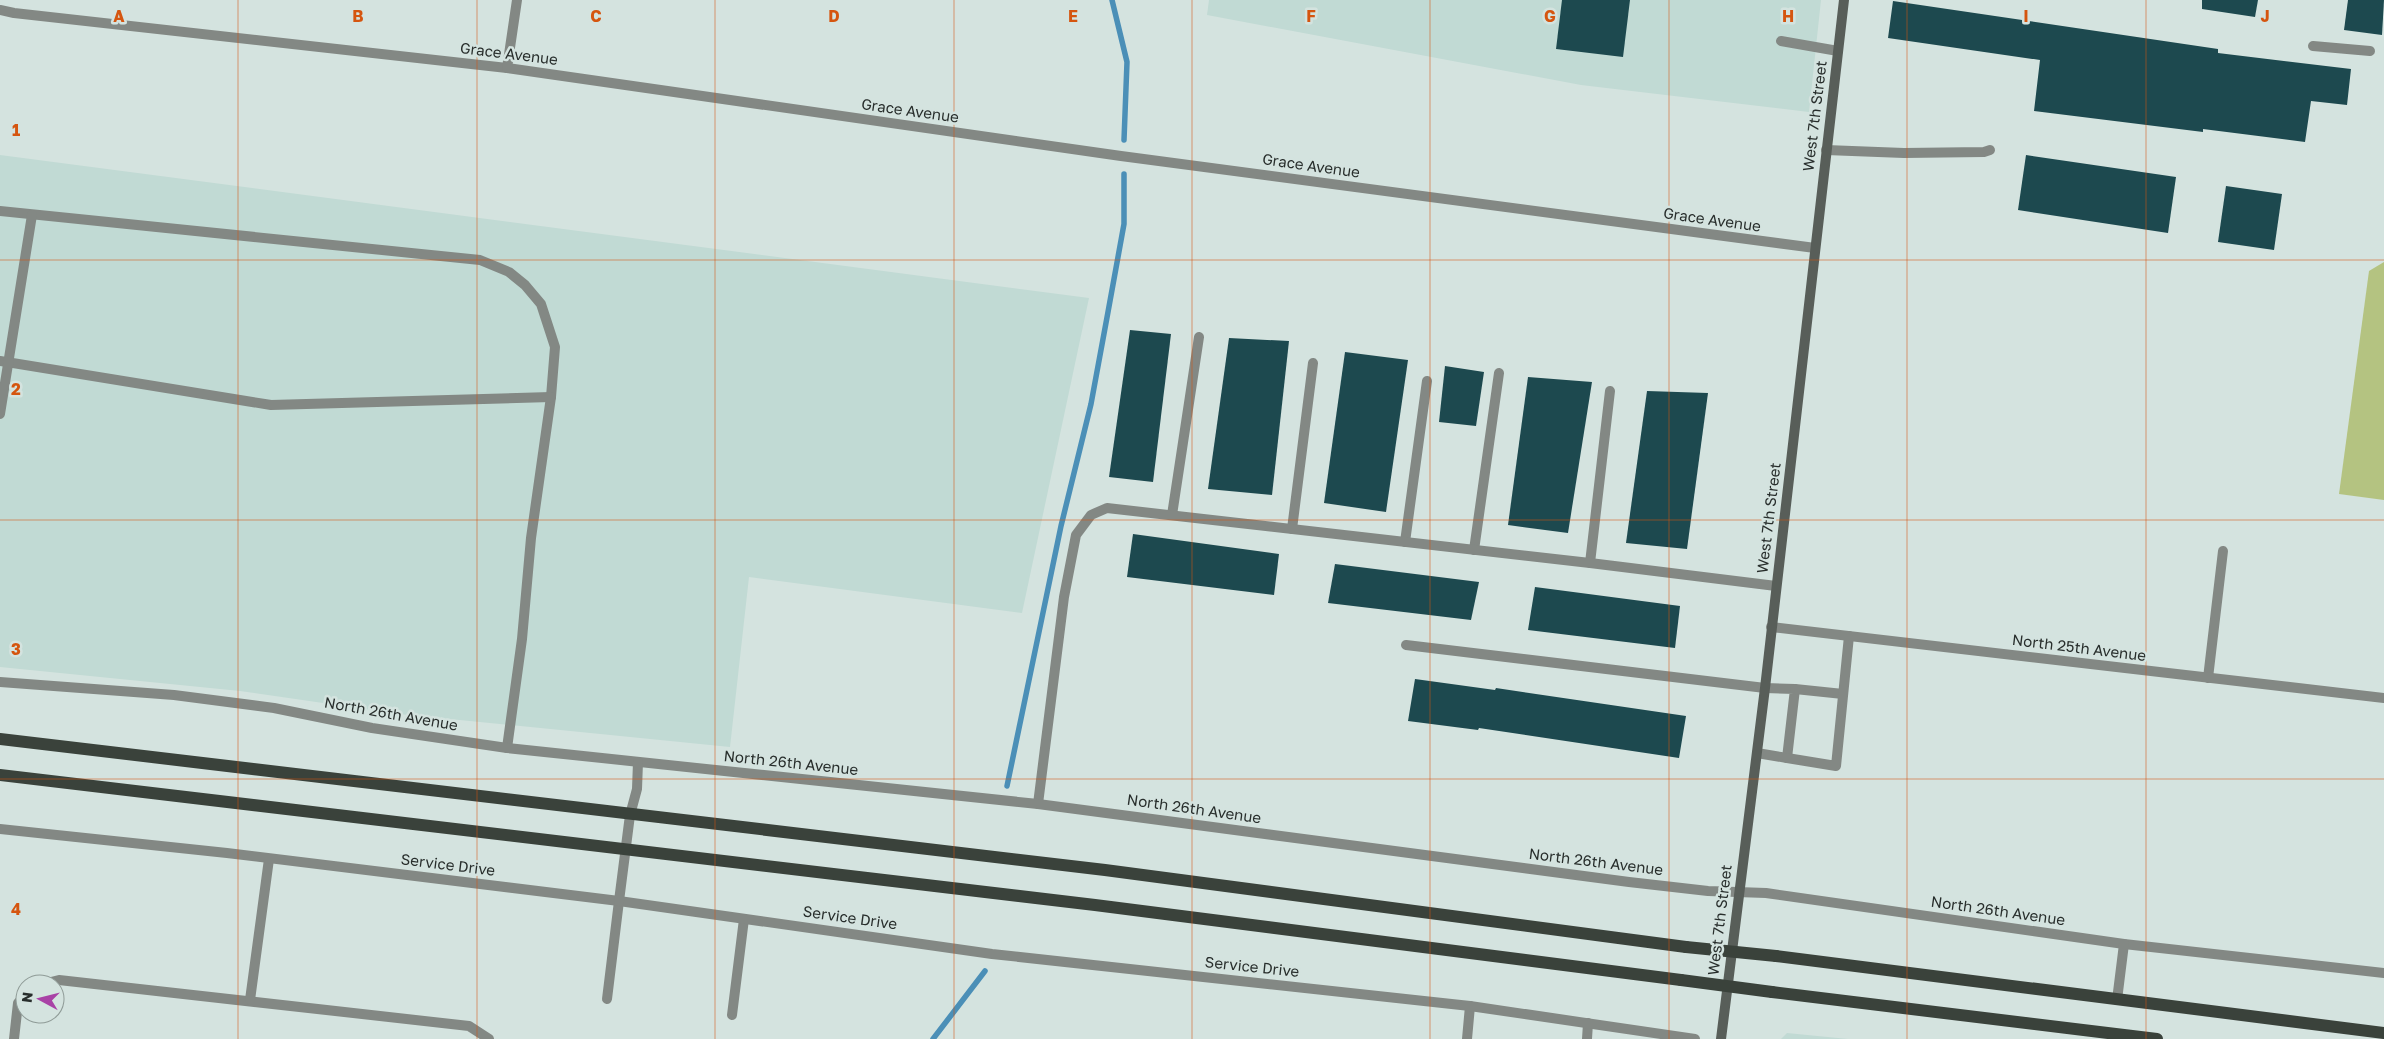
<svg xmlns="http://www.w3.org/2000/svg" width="2384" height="1039" font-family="'Golos Text',sans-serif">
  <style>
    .built { fill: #c1dad4 }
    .green { fill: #b4c381 }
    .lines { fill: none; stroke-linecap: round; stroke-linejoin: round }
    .stream { stroke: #4b8fb7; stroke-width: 5.5 }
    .building { fill: #1d494f }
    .lane { stroke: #838884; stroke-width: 10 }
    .street { stroke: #838884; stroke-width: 10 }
    .secondary { stroke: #585e59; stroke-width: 10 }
    .primary { stroke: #3a423b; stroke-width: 12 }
    .primary-bridge { stroke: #3a423b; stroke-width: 12 }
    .grid { fill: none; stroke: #d5550f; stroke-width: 1; stroke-opacity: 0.55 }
    .labels { text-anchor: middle; stroke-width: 5; stroke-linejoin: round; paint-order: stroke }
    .street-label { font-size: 15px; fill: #282e2c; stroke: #d4e3df }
    .grid-label { font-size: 16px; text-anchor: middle; font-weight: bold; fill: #d5550f; stroke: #d4e3df; stroke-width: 5; stroke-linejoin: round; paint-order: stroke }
  </style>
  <rect width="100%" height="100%" fill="#d4e3df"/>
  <g class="built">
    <polygon points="1209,0 1821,0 1809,112 1581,85 1207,15"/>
    <polygon points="0,155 1089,298 1022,613 749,577 730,747 399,714 240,691 0,667"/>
    <polygon points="1787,1033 1848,1039 1781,1039"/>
  </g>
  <polygon class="green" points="2384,262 2384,500 2339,494 2369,271"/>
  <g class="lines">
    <g class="stream">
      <polyline points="1112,0 1127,62 1124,140"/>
      <polyline points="1007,786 1061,526 1091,404 1108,312 1124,224 1124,174"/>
      <polyline points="933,1039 985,971"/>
    </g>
  </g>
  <g class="building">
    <polygon points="1562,0 1630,0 1623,57 1556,49"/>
    <polygon points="2202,0 2258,0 2255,17 2202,9"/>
    <polygon points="2348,0 2384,0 2382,35 2344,30"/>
    <polygon points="1893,1 2218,49 2218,53 2351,69 2347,105 2311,101 2305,142 2203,129 2203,132 2034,111 2040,60 1888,38"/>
    <polygon points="2026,155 2176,177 2168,233 2018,210"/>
    <polygon points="2226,186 2282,194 2274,250 2218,242"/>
    <polygon points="1130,330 1171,334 1153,482 1109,477"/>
    <polygon points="1229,338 1289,341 1272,495 1208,489"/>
    <polygon points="1345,352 1408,360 1386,512 1324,503"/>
    <polygon points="1445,366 1484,372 1476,426 1439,422"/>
    <polygon points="1528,377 1592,382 1568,533 1508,525"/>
    <polygon points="1647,391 1708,393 1687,549 1626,543"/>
    <polygon points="1133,534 1279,554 1274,595 1127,577"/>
    <polygon points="1335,564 1479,582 1471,620 1328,603"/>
    <polygon points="1535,587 1680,606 1675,648 1528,630"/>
    <polygon points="1415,679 1495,690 1496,688 1686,716 1679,758 1479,728 1478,730 1408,721"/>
  </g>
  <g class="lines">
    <g class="lane">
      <polyline points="1781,41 1838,51"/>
      <polyline points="2313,46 2370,51"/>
      <polyline points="1826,150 1904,153 1984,152 1990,150"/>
      <polyline points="0,211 480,260 509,272 525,285 541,304 555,347 551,397 531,538 522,639 507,748"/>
      <polyline points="0,361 271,405 551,397"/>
      <polyline points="0,414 32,215"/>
      <polyline points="1172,515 1199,337"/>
      <polyline points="1292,529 1313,363"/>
      <polyline points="1405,542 1427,381"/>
      <polyline points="1474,550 1499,373"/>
      <polyline points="1590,563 1610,391"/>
      <polyline points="1406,645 1765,688 1795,689 1787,758 1757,753"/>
      <polyline points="2208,678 2223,551"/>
      <polyline points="1795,689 1843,694"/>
      <polyline points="1787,758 1836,766 1849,636"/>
      <polyline points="1038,804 1064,597 1076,535 1091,515 1107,508 1590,563 1776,586"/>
      <polyline points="43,984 59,980 469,1026 489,1039"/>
      <polyline points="607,999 619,901"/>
      <polyline points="250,1000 269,859"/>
      <polyline points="732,1015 744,919"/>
      <polyline points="14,1039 18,1003 25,995"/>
      <polyline points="1467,1039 1470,1006"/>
      <polyline points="1587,1039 1588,1023"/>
    </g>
    <g class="street">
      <polyline points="0,10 14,13 507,68 1121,156 1815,248"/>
      <polyline points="507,68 517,0"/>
      <polyline points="1771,627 2384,698"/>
      <polyline points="0,682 174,695 274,708 372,728 507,748 1038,804 1629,882 1708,891 1766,893 2124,944 2384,973"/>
      <polyline points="0,829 227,853 619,901 992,954 1470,1006 1695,1039"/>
      <polyline points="619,901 630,815 637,789 638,762"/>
      <polyline points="2117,1000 2124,944"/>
    </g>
    <polyline class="secondary" points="1721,1039 1765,688 1844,0"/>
    <g class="primary">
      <polyline points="0,739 1105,870 1686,947"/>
      <polyline points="0,775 1095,905 1681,980"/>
      <polyline points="1776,956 2384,1033"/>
      <polyline points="1772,992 2157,1039"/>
    </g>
    <g class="primary-bridge">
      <polyline points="1686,947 1776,956"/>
      <polyline points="1681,980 1772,992"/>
    </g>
  </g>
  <path class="grid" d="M238 0V1039M477 0V1039M715 0V1039M954 0V1039M1192 0V1039M1430 0V1039M1669 0V1039M1907 0V1039M2146 0V1039M0 260H2384M0 520H2384M0 779H2384"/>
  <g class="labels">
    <g class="street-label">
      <text transform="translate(509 54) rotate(7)" y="5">Grace Avenue</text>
      <text transform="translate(910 111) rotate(8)" y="5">Grace Avenue</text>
      <text transform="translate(1815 116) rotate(-83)" y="5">West 7th Street</text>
      <text transform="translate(1311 166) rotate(8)" y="5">Grace Avenue</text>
      <text transform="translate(1712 220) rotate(8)" y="5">Grace Avenue</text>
      <text transform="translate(1769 518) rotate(-83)" y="5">West 7th Street</text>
      <text transform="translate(2079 648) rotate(7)" y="5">North 25th Avenue</text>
      <text transform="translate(391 714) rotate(10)" y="5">North 26th Avenue</text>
      <text transform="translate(791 763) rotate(6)" y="5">North 26th Avenue</text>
      <text transform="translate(1194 809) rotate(8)" y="5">North 26th Avenue</text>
      <text transform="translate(1596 862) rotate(7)" y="5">North 26th Avenue</text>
      <text transform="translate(448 865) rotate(7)" y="5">Service Drive</text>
      <text transform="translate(1998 911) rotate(8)" y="5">North 26th Avenue</text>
      <text transform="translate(850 918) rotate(8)" y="5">Service Drive</text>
      <text transform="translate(1720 920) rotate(-83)" y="5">West 7th Street</text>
      <text transform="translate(1252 967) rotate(6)" y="5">Service Drive</text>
    </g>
  </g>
  <g class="grid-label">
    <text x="119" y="22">A</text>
    <text x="358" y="22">B</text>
    <text x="596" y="22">C</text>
    <text x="834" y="22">D</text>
    <text x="1073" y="22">E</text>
    <text x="1311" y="22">F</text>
    <text x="1550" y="22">G</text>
    <text x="1788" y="22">H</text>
    <text x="2026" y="22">I</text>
    <text x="2265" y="22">J</text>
    <text x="16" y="136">1</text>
    <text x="16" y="395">2</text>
    <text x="16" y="655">3</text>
    <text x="16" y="915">4</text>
  </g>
  <g transform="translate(40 999) rotate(277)"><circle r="24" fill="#d4e3df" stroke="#8f9b97"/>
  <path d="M0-4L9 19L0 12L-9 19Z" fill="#a942a6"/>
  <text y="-8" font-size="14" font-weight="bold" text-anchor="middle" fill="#282e2c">N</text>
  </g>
</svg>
